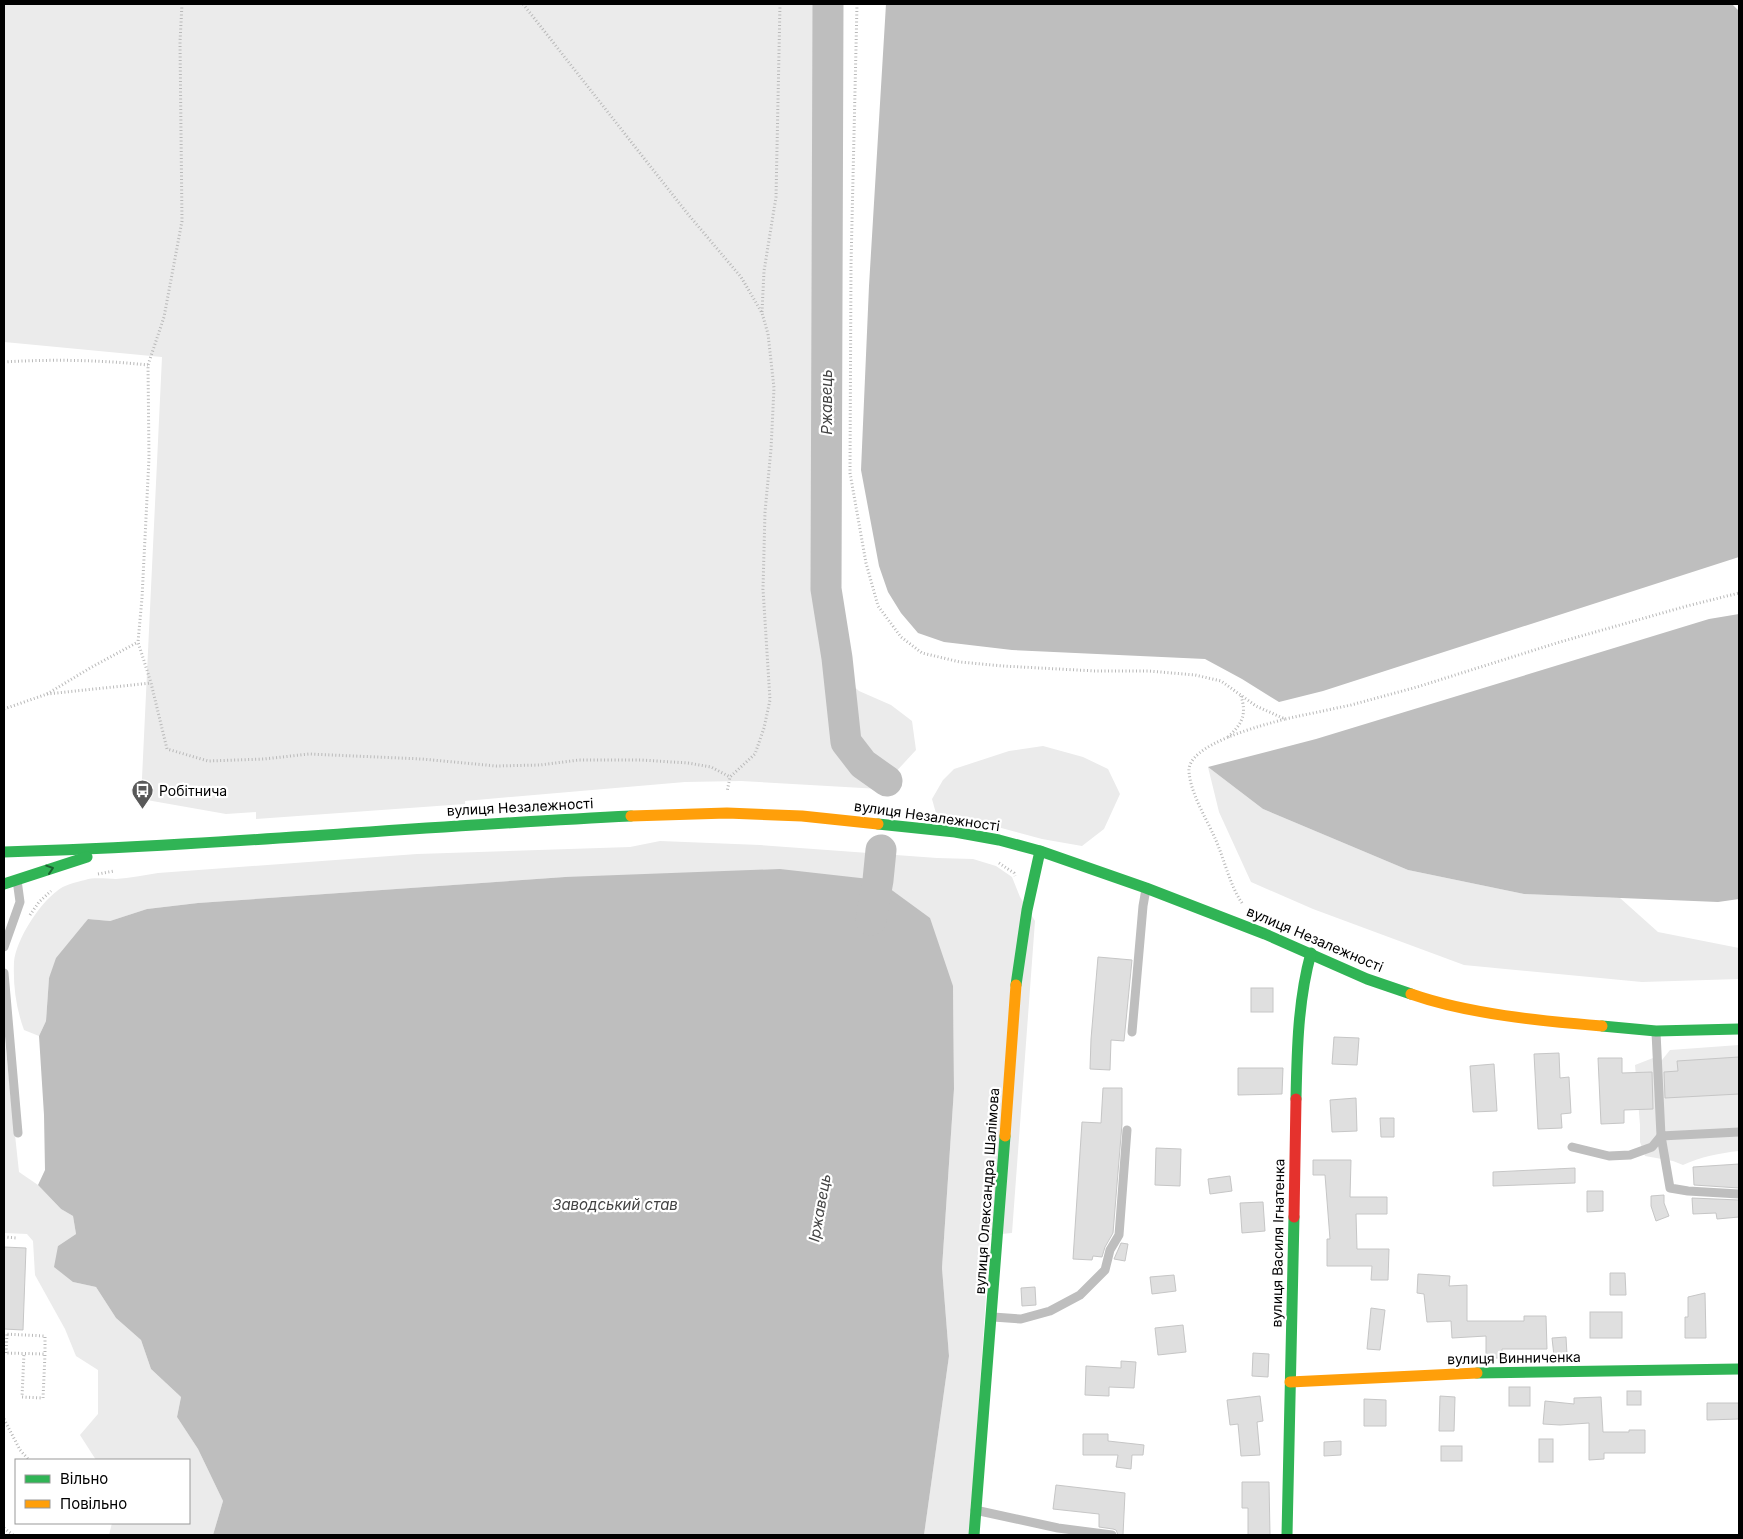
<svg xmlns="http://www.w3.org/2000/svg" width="1743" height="1539" font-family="Inter,sans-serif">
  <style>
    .green { fill: #ebebeb }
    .water { fill: #bebebe }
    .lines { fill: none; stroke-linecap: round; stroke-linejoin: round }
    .river { stroke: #bebebe; stroke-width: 31 }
    .building { fill: #dfdfdf; stroke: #c6c6c6 }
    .path { stroke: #b9b9b9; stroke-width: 3; stroke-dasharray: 1 2.5; stroke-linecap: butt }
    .lane { stroke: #bebebe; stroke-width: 9 }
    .fast { stroke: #30b455; stroke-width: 11 }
    .slow { stroke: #ff9f0a; stroke-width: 11 }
    .jam { stroke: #e5322d; stroke-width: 11 }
    .oneway { stroke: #1a632f }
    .labels { text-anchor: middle; stroke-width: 4.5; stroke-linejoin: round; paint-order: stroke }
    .poi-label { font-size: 14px; fill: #000; stroke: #fff; text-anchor: start }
    .street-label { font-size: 14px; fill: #000; stroke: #fff }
    .water-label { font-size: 15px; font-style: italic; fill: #434343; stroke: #fff }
  </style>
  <rect width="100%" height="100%" fill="#fff"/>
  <g class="green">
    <polygon points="4,4 813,4 822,532 832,611 836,670 859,691 891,705 912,721 916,750 880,789 741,781 685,782 465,801 465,804 256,819 256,812 226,814 141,799 162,357 4,342"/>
    <polygon points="1043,746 1083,757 1108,769 1120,794 1104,829 1082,846 1042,839 968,819 937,817 932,799 943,780 954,769 1009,751"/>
    <polygon points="1208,767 1263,809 1408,870 1524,894 1620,898 1658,932 1739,948 1739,979 1642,982 1464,965 1313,909 1251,882 1219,812"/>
    <path d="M660 841 760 845 937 858 973 859 996 866 1012 877 1020 897 1035 921 1012 1233 990 1235 970 1535H924L949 1356 942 1268 954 1089 953 986 565 877 198 903 147 909 110 921 88 919 49 978 46 1021 39 1036 24 1030C16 1008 13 986 14 962 16 940 39 904 57 891 63 885 77 882 85 880 95 877 106 879 116 879 130 878 144 875 158 873L417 854 630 847Z"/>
    <polygon points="4,1033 19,1172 38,1185 61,1209 73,1216 76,1234 58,1246 73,1282 96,1287 116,1318 141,1340 151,1369 181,1397 177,1417 198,1449 223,1501 213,1535 109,1535 112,1523 189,1523 189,1460 96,1460 80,1435 98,1414 98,1370 76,1356 65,1329 35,1275 33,1241 27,1234 4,1233"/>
    <path d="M1739 1045V1151C1720 1153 1700 1157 1683 1165L1673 1161 1645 1156 1640 1142V1125L1635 1065 1653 1058 1662 1060 1670 1050Z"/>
  </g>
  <g class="water">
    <polygon points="886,4 1732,4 1739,11 1739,557 1323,691 1279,702 1242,679 1205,659 1012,650 944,642 918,633 901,613 888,592 879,566 861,470 869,286"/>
    <polygon points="1739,614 1739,899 1718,902 1524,894 1408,870 1263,809 1208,767 1316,739 1709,619"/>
    <polygon points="780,869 878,880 930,918 953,986 954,1089 942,1268 949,1356 924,1535 213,1535 223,1501 198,1449 177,1417 181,1397 151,1369 141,1340 116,1318 96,1287 73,1282 54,1267 58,1246 76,1234 73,1216 61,1209 38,1185 45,1170 44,1115 39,1036 46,1021 49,978 56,958 88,919 110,921 147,909 198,903 565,877"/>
  </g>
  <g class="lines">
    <g class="river">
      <polyline points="828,4 826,589 837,658 846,742 863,764 887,781"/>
      <polyline points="871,920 878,880 881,850"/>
    </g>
  </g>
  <g class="building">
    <polygon points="1098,957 1132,960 1124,1041 1111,1040 1110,1070 1090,1069 1091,1039"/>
    <rect x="1251" y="988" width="22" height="24"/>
    <polygon points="1334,1037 1359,1038 1357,1065 1332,1064"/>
    <polygon points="1559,1053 1560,1078 1569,1077 1571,1113 1561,1114 1562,1128 1538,1129 1534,1054"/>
    <polygon points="1739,1057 1739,1094 1665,1098 1664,1072 1678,1071 1677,1061"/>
    <polygon points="1598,1058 1622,1058 1622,1073 1652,1072 1653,1109 1624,1110 1624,1123 1601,1124"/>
    <polygon points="1494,1064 1497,1111 1473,1112 1470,1066"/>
    <polygon points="1238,1068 1283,1068 1282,1094 1238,1095"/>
    <polygon points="1103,1088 1122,1088 1122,1124 1113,1233 1105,1247 1102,1257 1093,1256 1092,1260 1073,1259 1082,1122 1101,1123"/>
    <polygon points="1356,1098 1357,1131 1332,1132 1330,1100"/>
    <polygon points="1380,1118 1394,1118 1394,1137 1381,1137"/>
    <polygon points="1156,1148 1181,1149 1180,1186 1155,1185"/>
    <polygon points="1313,1160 1351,1160 1350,1197 1387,1197 1387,1214 1356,1214 1357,1249 1389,1249 1388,1280 1371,1280 1372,1266 1327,1266 1327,1239 1330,1239 1325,1175 1313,1175"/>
    <polygon points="1739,1164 1739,1188 1694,1185 1693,1167"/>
    <polygon points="1575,1168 1575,1183 1493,1186 1493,1172"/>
    <polygon points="1230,1176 1232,1191 1210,1194 1208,1179"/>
    <polygon points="1587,1191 1603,1191 1603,1211 1587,1212"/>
    <polygon points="1664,1195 1664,1203 1669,1216 1656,1221 1651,1206 1651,1196"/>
    <polygon points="1692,1198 1739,1200 1739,1217 1717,1219 1716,1213 1693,1214"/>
    <polygon points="1263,1202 1265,1231 1242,1233 1240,1203"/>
    <polygon points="1121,1243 1128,1244 1125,1261 1114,1259"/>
    <polygon points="4,1247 26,1248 23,1330 4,1329"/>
    <polygon points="1610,1273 1625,1273 1626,1295 1610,1295"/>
    <polygon points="1418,1274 1450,1276 1449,1286 1467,1285 1467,1321 1524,1321 1524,1316 1546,1316 1547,1349 1502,1349 1502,1358 1486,1358 1486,1336 1452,1338 1451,1321 1427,1322 1424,1294 1417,1293"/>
    <polygon points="1174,1275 1176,1291 1152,1294 1150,1277"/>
    <polygon points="1035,1287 1036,1305 1022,1306 1021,1288"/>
    <polygon points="1705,1293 1706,1338 1685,1338 1685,1317 1688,1317 1688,1297"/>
    <polygon points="1371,1308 1385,1310 1380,1350 1367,1349"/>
    <rect x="1590" y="1312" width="32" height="26"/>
    <polygon points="1183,1325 1186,1352 1158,1355 1155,1328"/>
    <polygon points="1566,1337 1567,1355 1554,1356 1552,1338"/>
    <polygon points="1253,1353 1269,1354 1268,1377 1252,1376"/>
    <polygon points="1121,1361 1136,1362 1134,1388 1109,1387 1109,1396 1085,1395 1086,1366 1121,1368"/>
    <rect x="1509" y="1387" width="21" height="19"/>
    <rect x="1627" y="1391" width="14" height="14"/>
    <polygon points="1260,1396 1263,1421 1257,1422 1260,1455 1241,1456 1238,1424 1230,1425 1227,1400"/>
    <polygon points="1440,1396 1455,1397 1454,1431 1439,1431"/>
    <polygon points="1601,1397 1603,1432 1629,1432 1629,1430 1645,1430 1645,1453 1604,1453 1604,1459 1589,1460 1589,1423 1560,1425 1543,1424 1545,1401 1574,1404 1574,1398"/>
    <polygon points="1364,1399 1386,1400 1386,1426 1364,1426"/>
    <polygon points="1707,1403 1739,1403 1739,1419 1707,1420"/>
    <polygon points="1083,1434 1108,1434 1108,1441 1144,1445 1143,1455 1132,1455 1131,1469 1116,1467 1118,1455 1083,1455"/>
    <rect x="1539" y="1439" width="14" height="23"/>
    <polygon points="1341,1441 1341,1455 1324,1456 1324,1442"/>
    <rect x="1441" y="1446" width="21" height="15"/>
    <polygon points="1242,1482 1269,1482 1270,1535 1248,1535 1248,1508 1242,1508"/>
    <polygon points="1056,1485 1125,1493 1123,1535 1118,1535 1116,1530 1113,1529 1099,1527 1099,1514 1053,1509"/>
  </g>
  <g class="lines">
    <g class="path">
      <polyline points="182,4 180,42 182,221 164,317 148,365 149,458 142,598 138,642 151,683 167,749 208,761 264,759 309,754 422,759 496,766 540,765 579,760 641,760 688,763 711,767 730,777"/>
      <polyline points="523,4 687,213 741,277 762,313 768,334 774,388 771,449 765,512 763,589 770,700 764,728 755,754 730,777 727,792"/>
      <polyline points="857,4 851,265 850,473 866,563 878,606 901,637 922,653 960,662 1003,666 1096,671 1149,671 1195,675 1221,681 1256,706 1285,719 1351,705 1417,687 1560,642 1687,606 1739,593"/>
      <polyline points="762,312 764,271 776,197 780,4"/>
      <path d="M4 362C52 359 100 360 148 365"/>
      <polyline points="47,694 90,668 138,642"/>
      <polyline points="4,709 47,694 151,683"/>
      <path d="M1228 737C1242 724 1247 715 1241 696"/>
      <polyline points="999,863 1014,873 1015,876"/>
      <polyline points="98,874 114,871"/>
      <path d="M1242 903C1229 884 1224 857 1214 836 1205 816 1191 794 1189 772 1186 744 1264 725 1285 719"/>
      <polyline points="30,915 39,902 51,891"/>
      <polyline points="4,1237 17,1238"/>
      <polyline points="4,1334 45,1336 45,1354"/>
      <polyline points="4,1353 45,1354 43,1398 22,1397 24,1353"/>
      <polyline points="6,1353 7,1334"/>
      <polyline points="4,1419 20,1450 29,1460"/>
      <polyline points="4,1528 13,1535"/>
    </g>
    <g class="lane">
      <polyline points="4,947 20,902 17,880"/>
      <polyline points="4,973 18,1133"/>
      <polyline points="1132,1032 1143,906 1146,889"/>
      <polyline points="1656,1032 1661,1136 1739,1132"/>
      <polyline points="1572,1147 1609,1156 1630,1155 1652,1147 1661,1136 1670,1188 1688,1191 1739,1194"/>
      <polyline points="993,1317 1021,1319 1050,1311 1080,1295 1105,1270 1110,1250 1119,1235 1127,1130"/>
      <polyline points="975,1510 1058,1528 1112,1535"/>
    </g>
    <g class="fast">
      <polyline points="878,824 955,832 999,840 1040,851 1146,888 1265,934 1367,979 1411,994"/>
      <path d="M4 852C213 846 422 826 631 816"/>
      <polyline points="4,884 87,857"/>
      <polyline points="1016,985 1027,910 1040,851"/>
      <polyline points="1602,1026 1656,1031 1739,1029"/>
      <path d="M1296 1099C1297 1050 1298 1000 1311 953"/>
      <polyline points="1477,1373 1739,1369"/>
      <polyline points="974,1535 1005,1136"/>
      <polyline points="1287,1535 1294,1217"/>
    </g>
    <g class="slow">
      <polyline points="631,816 727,813 802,816 878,824"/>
      <path d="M1411 994C1468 1014 1541 1021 1602 1026"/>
      <polyline points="1005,1136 1016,985"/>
      <polyline points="1290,1382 1477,1373"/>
    </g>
    <polyline class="jam" points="1294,1217 1296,1099"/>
  </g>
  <defs><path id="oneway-chevron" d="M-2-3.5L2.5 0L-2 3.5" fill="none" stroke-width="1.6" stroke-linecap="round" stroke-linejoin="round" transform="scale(1.25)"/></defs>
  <use class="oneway" href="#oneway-chevron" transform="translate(50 869) rotate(-18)"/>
  <defs>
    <symbol id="bus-pin" viewBox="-11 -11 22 30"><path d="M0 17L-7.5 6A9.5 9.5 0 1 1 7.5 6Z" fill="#595959" stroke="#fff"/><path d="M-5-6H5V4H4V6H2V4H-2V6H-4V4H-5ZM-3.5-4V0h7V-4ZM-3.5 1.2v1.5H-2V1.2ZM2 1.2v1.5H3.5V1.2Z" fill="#fff"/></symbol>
  </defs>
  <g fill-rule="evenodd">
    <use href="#bus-pin" x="130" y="778" width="25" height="34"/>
  </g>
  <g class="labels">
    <g class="poi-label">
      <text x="159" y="796">Робітнича</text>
    </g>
    <g class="street-label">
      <text transform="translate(520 807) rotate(-3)" y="5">вулиця Незалежності</text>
      <text transform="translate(927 816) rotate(8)" y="5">вулиця Незалежності</text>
      <text transform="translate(1315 939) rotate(23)" y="5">вулиця Незалежності</text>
      <text transform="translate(987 1191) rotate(-86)" y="5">вулиця Олександра Шалімова</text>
      <text transform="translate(1278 1243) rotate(-89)" y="5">вулиця Василя Ігнатенка</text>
      <text transform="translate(1514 1358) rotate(-1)" y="5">вулиця Винниченка</text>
    </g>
    <g class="water-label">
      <text transform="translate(827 402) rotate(-90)" y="5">Ржавець</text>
      <text x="615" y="1210">Заводський став</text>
      <text transform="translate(820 1208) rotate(-80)" y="5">Іржавець</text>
    </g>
  </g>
  <rect width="1743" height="1539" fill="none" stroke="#000000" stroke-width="10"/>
  <rect x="15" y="1459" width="175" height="65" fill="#ffffff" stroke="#999999"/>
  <rect x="25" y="1475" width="25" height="8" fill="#30b455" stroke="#999999"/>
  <text x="60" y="1484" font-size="15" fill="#000000">Вільно</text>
  <rect x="25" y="1500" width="25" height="8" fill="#ff9f0a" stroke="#999999"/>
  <text x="60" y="1509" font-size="15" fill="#000000">Повільно</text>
</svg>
